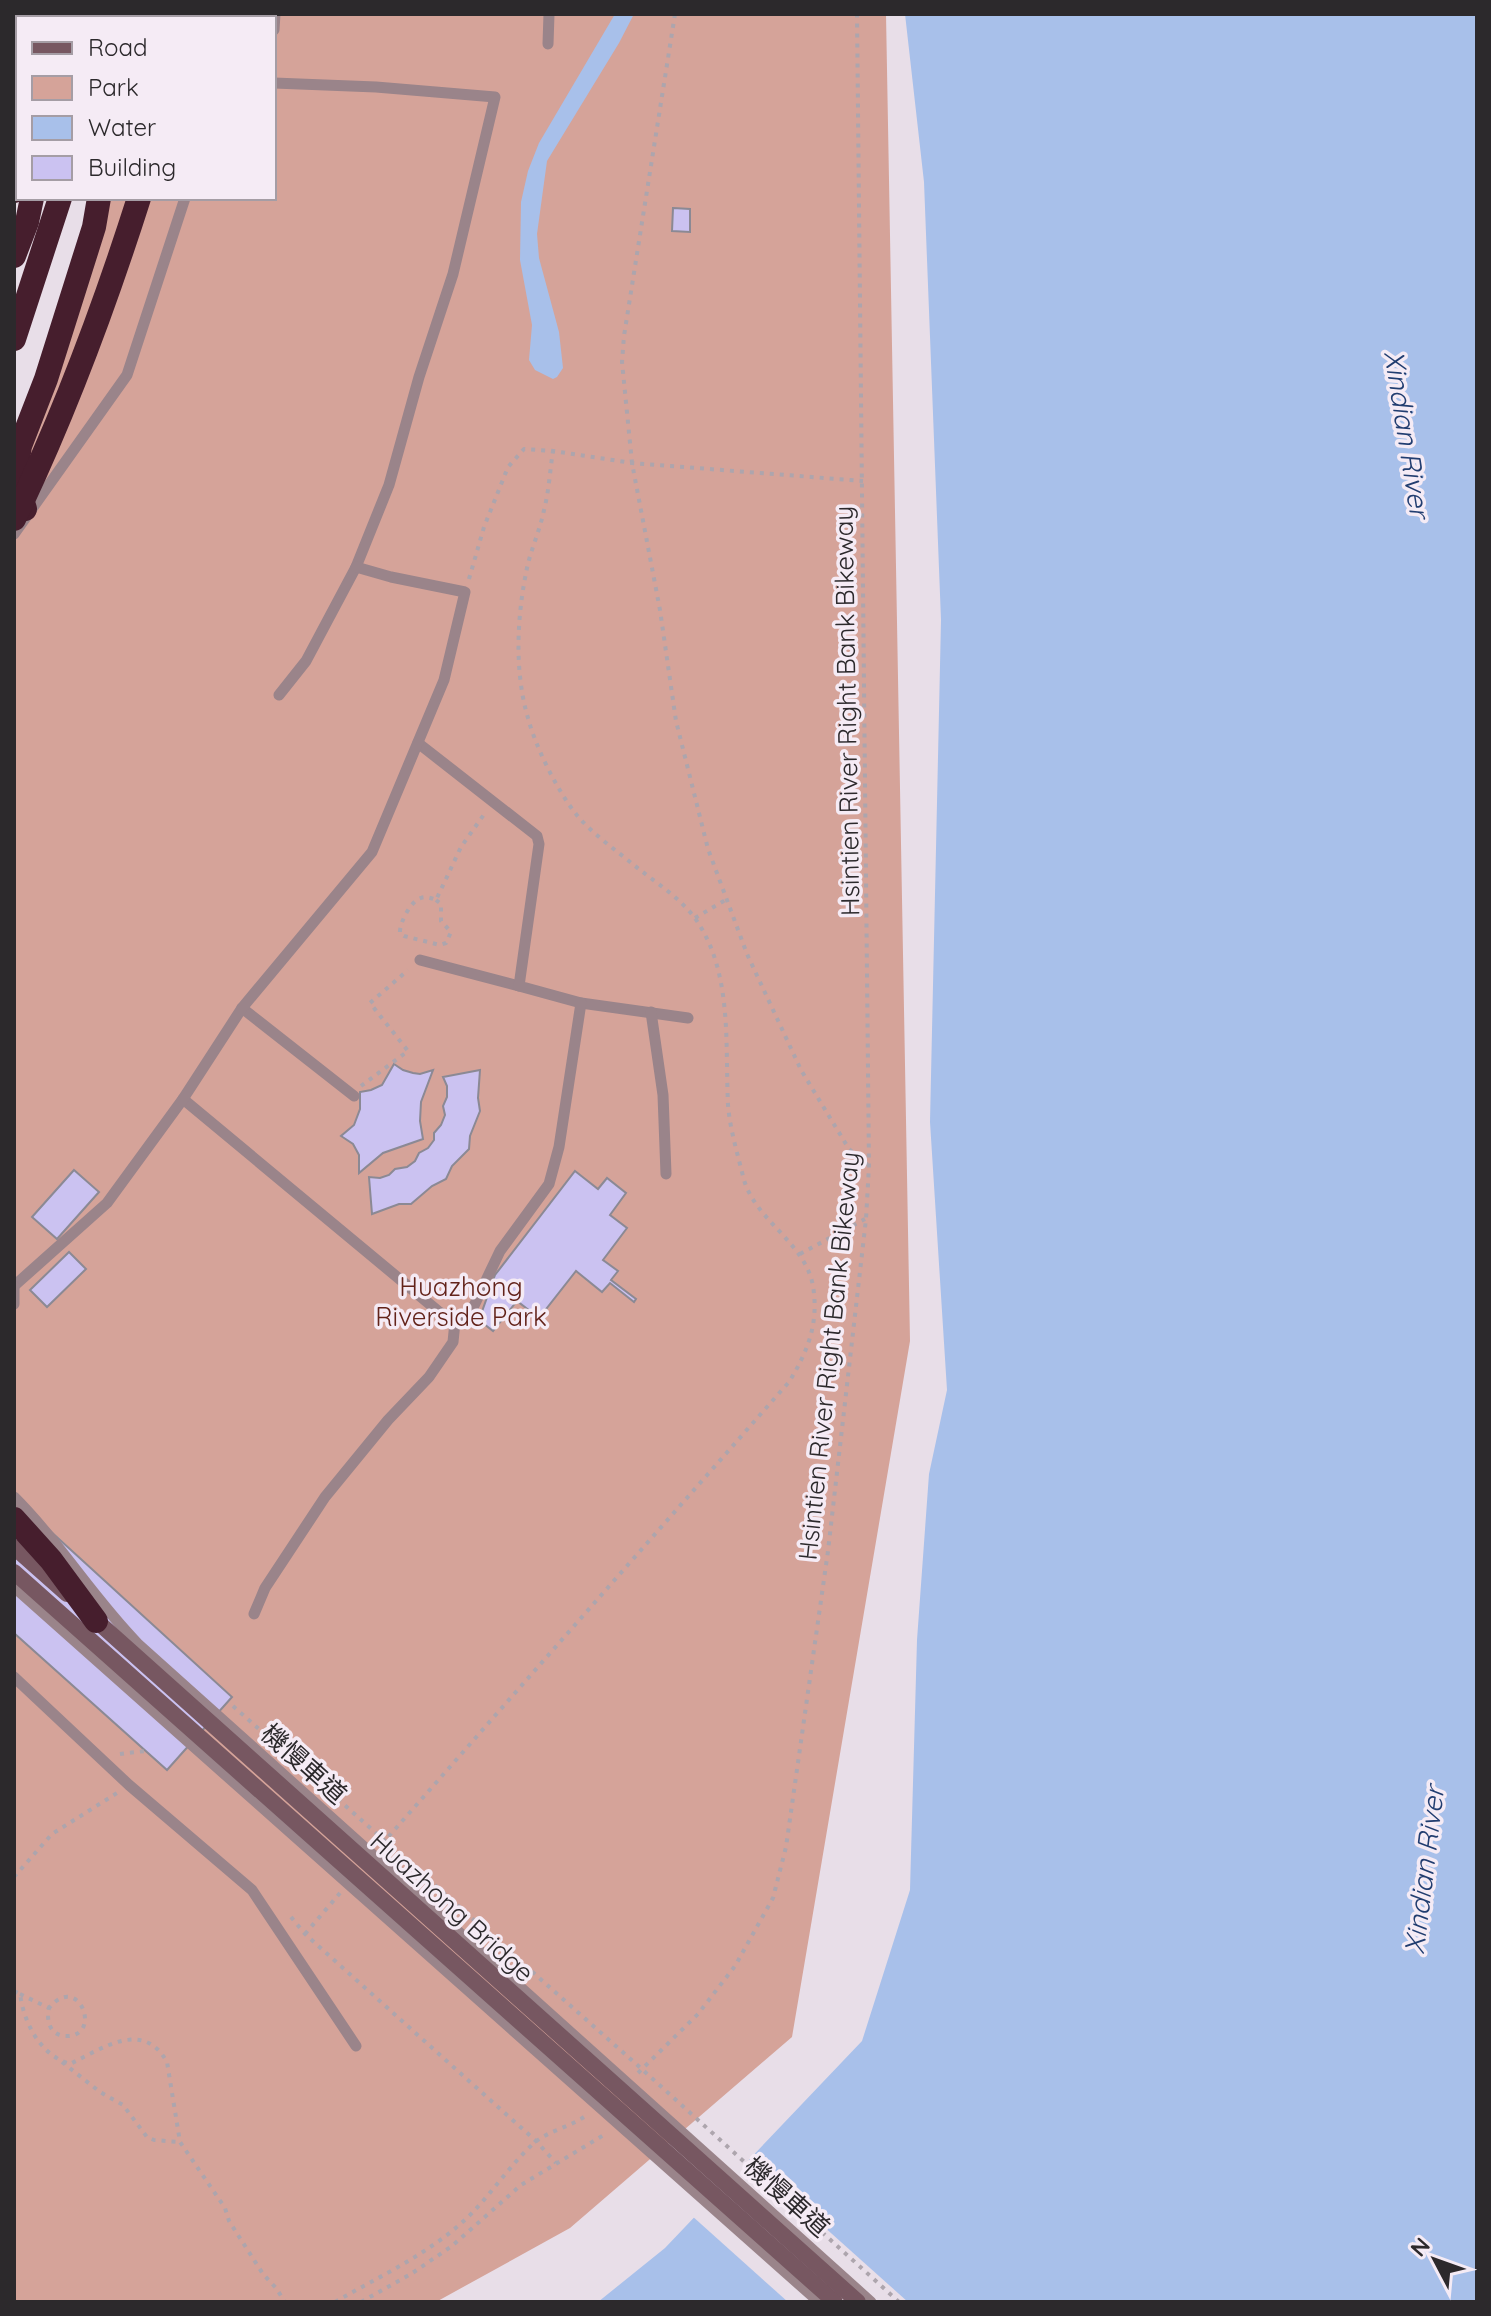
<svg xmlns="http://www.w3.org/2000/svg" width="1491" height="2316" font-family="Quicksand,'Noto Sans TC',sans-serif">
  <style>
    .green { fill: #d5a399 }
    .water { fill: #a8c0ea }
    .pier { fill: #e8dee8 }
    .building { fill: #cbc2f1; stroke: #8b8994; stroke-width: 2 }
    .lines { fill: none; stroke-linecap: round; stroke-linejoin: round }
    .path { stroke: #ada5ad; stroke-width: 4; stroke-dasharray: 4 6; stroke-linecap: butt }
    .lane { stroke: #9a848a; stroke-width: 11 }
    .secondary { stroke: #775761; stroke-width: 16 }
    .highway { stroke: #461e2d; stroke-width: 24 }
    .labels { text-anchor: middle; stroke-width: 7; stroke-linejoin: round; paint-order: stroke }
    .street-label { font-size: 26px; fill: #2c292c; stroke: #f5ebf5 }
    .park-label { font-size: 26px; fill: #63231a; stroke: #f5ebf5 }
    .water-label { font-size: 28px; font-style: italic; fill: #213d70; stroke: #f5ebf5 }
  </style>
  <rect width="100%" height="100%" fill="#e8dee8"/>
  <polygon class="green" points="138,14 886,14 910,1341 792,2037 570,2228 436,2302 14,2302 14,475 104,198 274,198 274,18 138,18"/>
  <g class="water">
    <polygon points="615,14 634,14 619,43 547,161 537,234 539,258 559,332 563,368 557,377 553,379 535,370 529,360 532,325 520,260 521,202 528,171 539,143"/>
    <polygon points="905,14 1477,14 1477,2302 598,2302 665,2248 862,2041 910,1890 917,1640 929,1474 947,1390 930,1122 941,620 924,182"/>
  </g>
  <polygon class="pier" points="746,2157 908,2302 788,2302 691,2215"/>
  <g class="building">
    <polygon points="673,208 690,209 690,232 672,231"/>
    <polygon points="394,1064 403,1070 413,1073 420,1074 433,1070 421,1102 420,1121 423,1139 383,1153 359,1173 359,1155 353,1144 341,1136 354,1125 360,1109 360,1092 371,1090 382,1085"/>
    <polygon points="480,1070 478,1098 480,1111 470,1136 469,1149 452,1166 446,1179 432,1186 411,1204 399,1204 372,1214 369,1177 380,1178 389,1175 395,1169 407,1167 415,1161 419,1153 428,1148 434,1140 434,1133 441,1125 445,1115 443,1106 447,1097 447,1086 443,1077"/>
    <polygon points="74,1170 99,1192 57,1239 32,1217"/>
    <polygon points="575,1171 598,1189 607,1178 626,1193 610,1215 627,1228 603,1260 618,1271 611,1280 636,1299 634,1302 610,1283 602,1292 576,1271 539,1318 517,1301 493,1331 479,1320 495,1275"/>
    <polygon points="69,1252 86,1269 47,1307 30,1290"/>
    <polygon points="14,1498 232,1697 167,1770 14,1633"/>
  </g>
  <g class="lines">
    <g class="path">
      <polyline points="675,14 624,336 622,362 632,463 660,610 676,721 708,849 747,954 801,1070 849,1149 869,1166"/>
      <polyline points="469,579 484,527 508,467 524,449 553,451 632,463 863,481"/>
      <path d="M436 900 441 904V921L451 932 446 943 440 945 404 936 400 933C399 924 411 900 421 898 426 896 431 898 436 900L461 847 485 813"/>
      <polyline points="695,918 727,899"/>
      <polyline points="361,1086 408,1051 370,1003 408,970"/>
      <polyline points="800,1254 865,1219"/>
      <polyline points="233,1706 644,2071 899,2302"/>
      <polyline points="120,1754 145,1751"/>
      <path d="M382 1844 789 1382C808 1351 819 1323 813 1286 805 1241 753 1220 743 1176 737 1152 730 1129 728 1105 725 1043 733 970 694 917 679 897 655 882 635 866 616 850 592 834 576 814 557 790 536 748 528 718 514 671 517 615 527 568 531 549 540 530 544 510 549 491 550 470 553 451"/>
      <polyline points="14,1877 52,1834 117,1793"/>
      <polyline points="291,1917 305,1934 536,2141 556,2163"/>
      <polyline points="305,1934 340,1893"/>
      <path d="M14 1991 20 1994C24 2023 40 2055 70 2064 103 2048 143 2019 167 2062L180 2142 225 2208 229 2221 263 2274 276 2288 285 2302"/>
      <path d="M20 1994 49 2008C46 2021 50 2035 65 2036 104 2038 79 1971 49 2008"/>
      <polyline points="62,2062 100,2092 123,2105 147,2137 154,2140 179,2142"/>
      <polyline points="638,2073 698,2014 735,1966 773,1898 786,1847 828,1551 866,1219 869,1166 857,14"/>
      <path d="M335 2302C382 2275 435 2251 473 2212 494 2190 512 2163 534 2143 549 2130 572 2127 588 2114"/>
      <polyline points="361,2302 411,2274 452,2246 521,2185 607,2133"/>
    </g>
    <g class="lane">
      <polyline points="37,18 38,14"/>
      <polyline points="244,18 245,14"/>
      <polyline points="274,30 275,14"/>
      <polyline points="548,44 549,14"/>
      <polyline points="274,83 376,87 495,97 453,274 419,377 389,485 356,567 306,661 279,695"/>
      <polyline points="14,126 18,111"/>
      <polyline points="14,534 127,375 185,198"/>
      <polyline points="420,960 519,986"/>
      <polyline points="581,1003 688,1018"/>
      <polyline points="242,1008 354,1096"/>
      <polyline points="651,1012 663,1095 666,1174"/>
      <polyline points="183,1099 438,1311 455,1322 471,1312 500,1251 549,1184 559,1147 581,1003 519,986 539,844 537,836 418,743"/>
      <polyline points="14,1286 107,1203 183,1099 242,1008 372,852 444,680 465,592 391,577 356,567"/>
      <polyline points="14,1286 14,1304"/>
      <path d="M14 1497C60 1543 93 1598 138 1644L871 2302"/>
      <polyline points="14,1587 819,2302"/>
      <polyline points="254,1614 265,1588 325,1497 388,1420 429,1377 453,1342 455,1322"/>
      <polyline points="14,1677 129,1785 252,1890 356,2046"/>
    </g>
    <g class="secondary">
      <polyline points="14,1547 67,1594"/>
      <polyline points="14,1572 835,2302"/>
      <polyline points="90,1615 858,2302"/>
    </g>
    <g class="highway">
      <polyline points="114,14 115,18"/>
      <polyline points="71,18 71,14"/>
      <polyline points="95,18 95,14"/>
      <polyline points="186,18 187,14"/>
      <polyline points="14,191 18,179"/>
      <polyline points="14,256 27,222 32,198"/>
      <polyline points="14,339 60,198"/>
      <polyline points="25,509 15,478 20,446 46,379 94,227 99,198"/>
      <path d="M14 519C64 415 104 308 139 198"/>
      <polyline points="14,1519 51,1560 96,1621"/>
    </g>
  </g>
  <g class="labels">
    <g class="street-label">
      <text transform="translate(847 711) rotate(-91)" y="9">Hsintien River Right Bank Bikeway</text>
      <text transform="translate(829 1356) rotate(-84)" y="9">Hsintien River Right Bank Bikeway</text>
      <text transform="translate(304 1764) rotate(42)" y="9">機慢車道</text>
      <text transform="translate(452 1907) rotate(42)" y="9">Huazhong Bridge</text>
      <text transform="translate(787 2197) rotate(42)" y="9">機慢車道</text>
    </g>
    <g class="park-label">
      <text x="461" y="1296">Huazhong<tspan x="461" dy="30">Riverside Park</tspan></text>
    </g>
    <g class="water-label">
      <text transform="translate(1407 434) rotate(81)" y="10">Xindian River</text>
      <text transform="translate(1424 1870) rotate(-83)" y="10">Xindian River</text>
    </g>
  </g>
  <rect width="1491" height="2316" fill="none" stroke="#2c292c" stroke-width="32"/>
  <rect x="16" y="16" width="260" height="184" fill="#f5ebf5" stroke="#a59da5" stroke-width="2"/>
  <rect x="32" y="42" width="40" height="12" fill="#775761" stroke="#a59da5" stroke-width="2"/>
  <text x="88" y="56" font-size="24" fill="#2c292c">Road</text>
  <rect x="32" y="76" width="40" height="24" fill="#d5a399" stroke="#a59da5" stroke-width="2"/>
  <text x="88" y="96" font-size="24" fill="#2c292c">Park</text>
  <rect x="32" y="116" width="40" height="24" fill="#a8c0ea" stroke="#a59da5" stroke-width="2"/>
  <text x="88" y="136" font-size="24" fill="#2c292c">Water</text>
  <rect x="32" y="156" width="40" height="24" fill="#cbc2f1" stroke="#a59da5" stroke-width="2"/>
  <text x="88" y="176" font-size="24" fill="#2c292c">Building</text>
  <g transform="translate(1435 2260) rotate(311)" stroke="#f5ebf5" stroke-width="6" paint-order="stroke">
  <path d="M0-6L14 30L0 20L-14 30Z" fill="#2c292c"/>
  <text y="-12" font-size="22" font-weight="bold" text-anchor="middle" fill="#2c292c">N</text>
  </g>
</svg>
